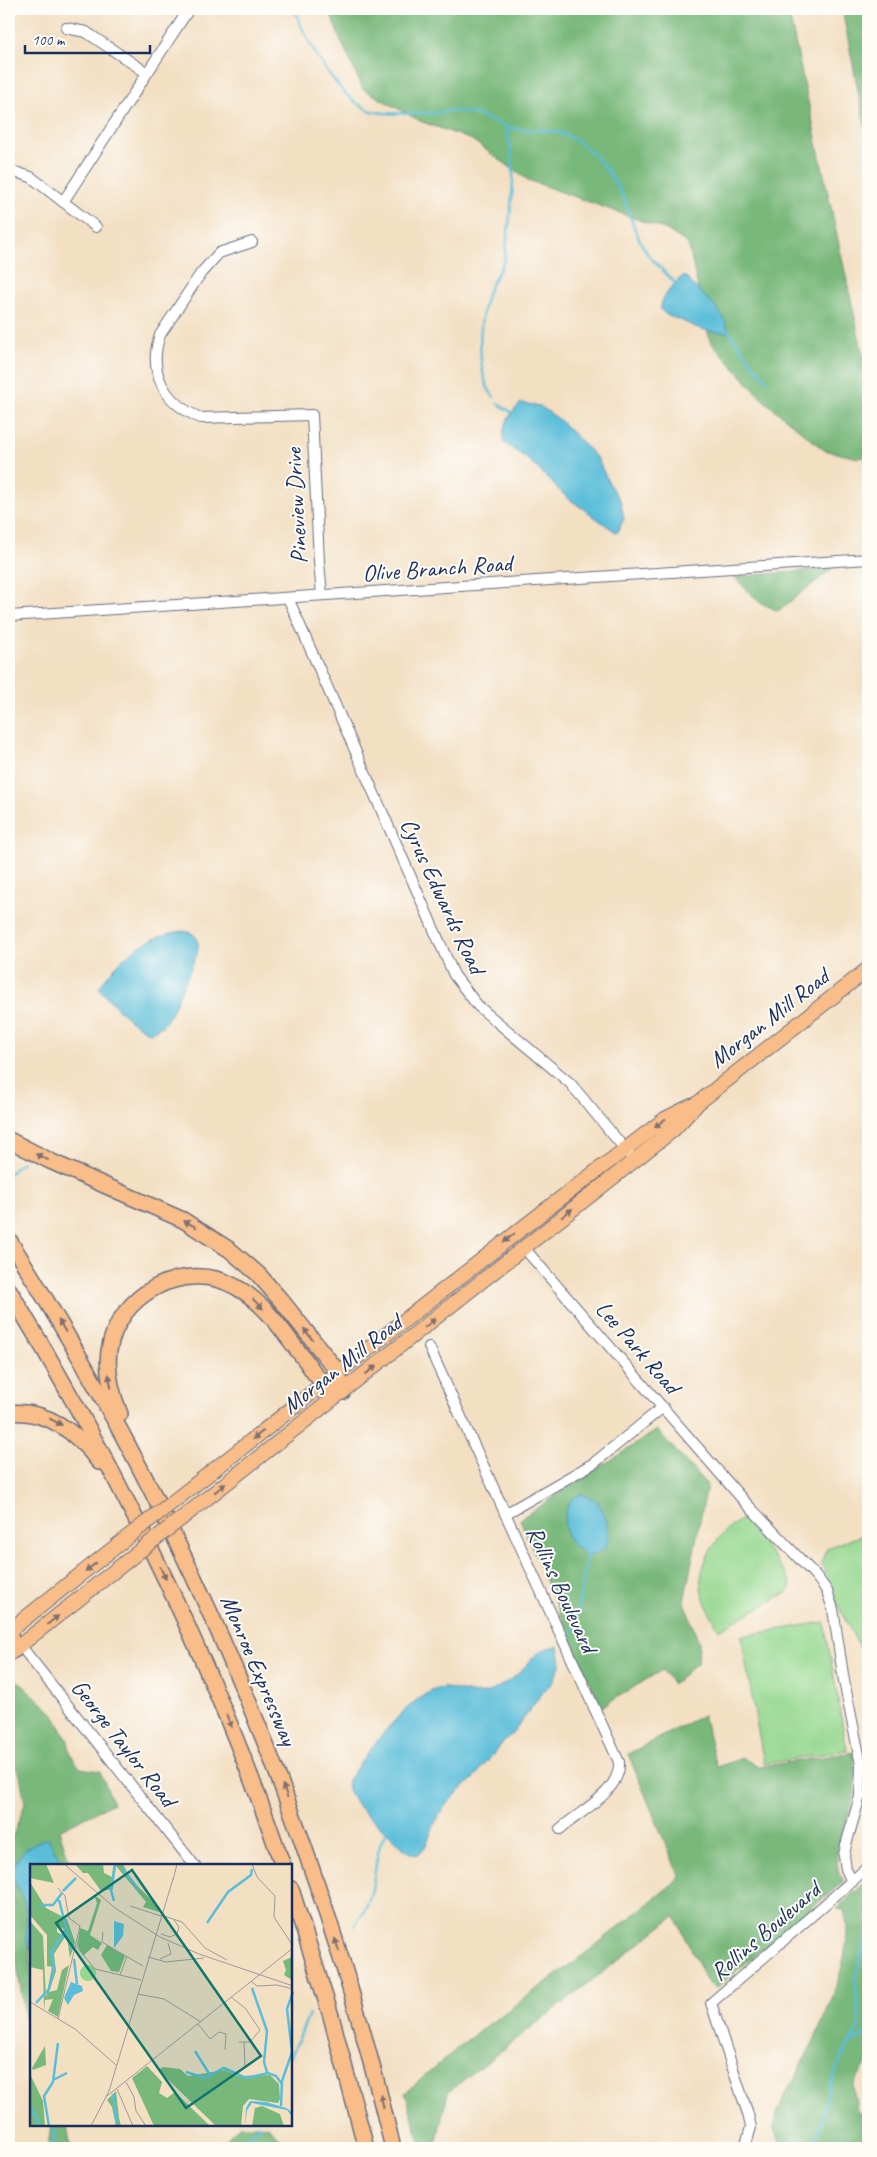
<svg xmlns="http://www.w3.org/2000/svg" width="877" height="2157" font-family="Caveat,sans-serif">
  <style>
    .green { fill: #96d890; stroke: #588477 }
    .forest { fill: #78b87a; stroke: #4a746c }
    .water { fill: #5abdd9; stroke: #3a769c }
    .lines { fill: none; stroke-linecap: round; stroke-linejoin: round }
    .stream { stroke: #5abdd9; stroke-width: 2.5 }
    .minor-casing { stroke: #676d81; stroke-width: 12 }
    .major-casing { stroke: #676d81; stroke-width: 16 }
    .highway-casing { stroke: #676d81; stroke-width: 18 }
    .minor { stroke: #fff; stroke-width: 10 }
    .major { stroke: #f8bd88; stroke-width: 14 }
    .highway { stroke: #f8bd88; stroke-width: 15 }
    .major-bridge-casing { stroke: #676d81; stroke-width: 16; stroke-linecap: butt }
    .major-bridge { stroke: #f8bd88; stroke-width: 14 }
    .oneway { fill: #7e6f71 }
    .labels { text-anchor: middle; stroke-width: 4; stroke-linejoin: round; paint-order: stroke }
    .street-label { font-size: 24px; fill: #1b2f5e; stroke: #fdfcf7 }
    .inset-river { fill: none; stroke: #5abdd9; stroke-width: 2.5 }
    .inset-road { fill: none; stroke: #9d999a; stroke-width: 1 }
    .view { fill: #0f766e; fill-opacity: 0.15; stroke: #0f766e; stroke-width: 2.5 }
    .inset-edge { fill: none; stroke: #1b2f5e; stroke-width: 2.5 }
  </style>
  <rect width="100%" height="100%" fill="#fdfcf7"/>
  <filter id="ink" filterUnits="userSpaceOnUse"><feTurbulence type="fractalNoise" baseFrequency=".02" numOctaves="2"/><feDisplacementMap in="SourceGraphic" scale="10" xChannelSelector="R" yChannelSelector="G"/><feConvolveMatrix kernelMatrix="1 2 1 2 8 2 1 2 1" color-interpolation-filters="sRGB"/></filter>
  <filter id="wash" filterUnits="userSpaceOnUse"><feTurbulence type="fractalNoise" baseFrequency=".0096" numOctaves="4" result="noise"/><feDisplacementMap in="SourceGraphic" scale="20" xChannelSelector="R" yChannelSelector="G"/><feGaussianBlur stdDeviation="1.12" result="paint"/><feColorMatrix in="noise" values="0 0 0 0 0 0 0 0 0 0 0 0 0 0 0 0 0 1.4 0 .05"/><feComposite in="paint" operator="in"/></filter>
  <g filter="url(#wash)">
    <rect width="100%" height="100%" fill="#f3dfc2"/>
    <g class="green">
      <path d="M742 1519 777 1561 791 1583 789 1591 719 1630C712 1616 703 1602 701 1586 699 1560 720 1531 742 1519Z"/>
      <polygon points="868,1533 868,1663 836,1602 821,1563 827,1548"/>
      <polygon points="824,1622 847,1750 764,1764 741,1636"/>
    </g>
    <g class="forest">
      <polygon points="329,9 788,9 868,378 868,457 858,458 824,450 763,400 710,341 688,244 667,230 528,180 472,140 420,121 363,89 338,34"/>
      <polygon points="842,9 868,9 868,141"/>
      <polygon points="833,568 778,611 759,602 734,577"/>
      <polygon points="657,1430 707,1485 684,1602 699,1642 698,1662 673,1684 662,1670 600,1708 520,1519"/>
      <polygon points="16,1679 53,1713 68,1741 71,1755 80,1768 100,1771 113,1803 59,1830 71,1866 31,1866 31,2032 26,2021 9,1916 9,1846 25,1804 20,1775 9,1753 9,1688"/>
      <path d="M703 1715 717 1767 742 1758 760 1767 854 1752C854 1765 857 1779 855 1791 851 1822 824 1852 844 1881L716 1988 707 1982 675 1916 448 2092 435 2148H422L405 2093 466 2041 586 1953 680 1878 628 1754Z"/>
      <path d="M868 1880V2061L853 2085 857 2110 868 2119V2148H783C781 2142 775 2134 775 2127 776 2107 791 2086 800 2068 820 2031 858 1951 844 1910L836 1909Z"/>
      <polygon points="51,2126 67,2126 71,2148 48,2148"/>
      <polygon points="239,2126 267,2126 291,2148 218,2148"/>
    </g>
    <g class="water">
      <path d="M683 276 686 277C701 296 723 307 729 332 707 333 700 329 680 320 671 317 666 316 660 309 661 298 674 283 683 276Z"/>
      <path d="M521 403 540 406 560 420 597 458 609 483 621 502 624 519 617 533 565 496 530 461 504 443C500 428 511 412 521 403Z"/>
      <path d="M183 931C198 933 200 940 197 954L171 1014 162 1026 150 1033C129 1023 114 1005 99 988 118 958 147 935 183 931Z"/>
      <path d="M581 1494C587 1496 593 1498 598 1503 606 1512 612 1537 605 1547 600 1553 594 1554 587 1557 582 1550 575 1548 570 1541 561 1528 563 1499 581 1494Z"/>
      <path d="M558 1646 561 1663 553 1682 542 1693 513 1733 504 1741 473 1779 446 1804 434 1825 425 1848 419 1855C408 1855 400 1845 393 1838 381 1825 342 1801 348 1780 365 1756 413 1687 445 1688 463 1689 478 1700 497 1688 504 1684 513 1678 519 1673 532 1660 537 1648 558 1646Z"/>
      <path d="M48 1838 58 1857 60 1866H31V1951C23 1940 29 1922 26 1909 24 1894 11 1883 13 1867 20 1852 32 1842 48 1838Z"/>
    </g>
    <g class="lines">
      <g class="stream">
        <path d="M295 9C304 40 342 106 376 112 395 115 415 113 433 113 440 113 448 110 455 111 477 111 496 125 516 129 530 131 557 129 568 136 592 148 612 174 623 197 631 216 636 238 649 256 657 265 667 274 675 283"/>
        <polyline points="728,330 755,367 767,380"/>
        <path d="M494 397C474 375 478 308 492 283 497 273 503 267 505 256 508 231 512 205 513 180 514 162 510 144 506 127"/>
        <polyline points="497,403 511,412"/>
        <polyline points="9,1174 22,1162"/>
        <polyline points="569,1634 575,1627 587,1557"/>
        <path d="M354 1926C359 1919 365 1911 368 1902 378 1879 372 1851 388 1830"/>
        <polyline points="852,2042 868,2033"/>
        <polyline points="291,2057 309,2014"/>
        <polyline points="53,2148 54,2126"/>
        <polyline points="237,2148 259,2126"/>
        <polyline points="812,2148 822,2122 827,2096 837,2066 860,2025 855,1978 868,1930"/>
      </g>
    </g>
  </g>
  <g filter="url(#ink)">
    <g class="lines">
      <defs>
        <g id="minor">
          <polyline points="66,28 86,32 147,73"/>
          <polyline points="9,170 31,177 96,227"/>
          <polyline points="63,202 189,9"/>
          <path d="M252 242 219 253 201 273 160 335C147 372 165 404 201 418L312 415 319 562 322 595"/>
          <polyline points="288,598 454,975 478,1006 570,1083 629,1154"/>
          <polyline points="9,616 868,559"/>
          <polyline points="524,1248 744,1501 816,1576 827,1591 833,1609 844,1681 861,1765 860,1796 846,1845 844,1856 846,1869 852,1882"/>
          <path d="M429 1347 619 1762C621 1792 580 1811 560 1829"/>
          <polyline points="505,1514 594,1463 663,1407"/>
          <polyline points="20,1645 195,1866"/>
          <polyline points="745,2148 751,2127 748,2114 711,2003 868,1867"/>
        </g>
        <g id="major">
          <polyline points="174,1501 548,1208 665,1119 691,1106"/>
          <polyline points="182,1518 673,1130 698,1103 868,969"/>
          <polyline points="9,1631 129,1536"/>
          <polyline points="9,1654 137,1553"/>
        </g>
        <g id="highway">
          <polyline points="9,1140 50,1161 183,1220 230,1250 258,1274 285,1305 338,1372 342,1392"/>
          <path d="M9 1240C186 1520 316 1826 393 2148"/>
          <path d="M9 1290C119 1472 214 1664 283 1866"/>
          <path d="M9 1413C48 1409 77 1433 99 1462"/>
          <path d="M120 1414C112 1394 106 1373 109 1351 117 1294 185 1258 236 1287 266 1303 285 1335 306 1361 311 1368 317 1379 325 1384 330 1388 336 1390 342 1392"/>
          <polyline points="9,1632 14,1650"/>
          <polyline points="291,1889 331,2016 366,2148"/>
        </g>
      </defs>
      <use href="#minor" class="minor-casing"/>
      <use href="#major" class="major-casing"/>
      <use href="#highway" class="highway-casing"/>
      <use href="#minor" class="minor"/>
      <use href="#major" class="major"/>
      <use href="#highway" class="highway"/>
      <defs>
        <g id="major-bridge">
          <polyline points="129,1536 174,1501"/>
          <polyline points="137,1553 182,1518"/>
        </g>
      </defs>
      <use href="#major-bridge" class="major-bridge-casing"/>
      <use href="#major-bridge" class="major-bridge"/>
    </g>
    <defs><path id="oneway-solid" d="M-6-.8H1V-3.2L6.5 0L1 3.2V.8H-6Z" transform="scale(1.25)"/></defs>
    <g class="oneway">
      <use href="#oneway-solid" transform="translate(660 1123) rotate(143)"/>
      <use href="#oneway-solid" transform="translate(42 1157) rotate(-154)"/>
      <use href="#oneway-solid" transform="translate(567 1213) rotate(-39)"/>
      <use href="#oneway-solid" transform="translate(190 1224) rotate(-152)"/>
      <use href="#oneway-solid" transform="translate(509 1238) rotate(142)"/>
      <use href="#oneway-solid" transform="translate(258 1304) rotate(44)"/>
      <use href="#oneway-solid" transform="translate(430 1323) rotate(-39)"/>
      <use href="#oneway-solid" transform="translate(62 1326) rotate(-121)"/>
      <use href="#oneway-solid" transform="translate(308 1334) rotate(-128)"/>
      <use href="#oneway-solid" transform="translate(371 1370) rotate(-38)"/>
      <use href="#oneway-solid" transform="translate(110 1381) rotate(-100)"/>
      <use href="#oneway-solid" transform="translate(56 1422) rotate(28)"/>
      <use href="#oneway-solid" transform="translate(258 1435) rotate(142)"/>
      <use href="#oneway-solid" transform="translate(220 1488) rotate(-38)"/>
      <use href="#oneway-solid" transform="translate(91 1567) rotate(142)"/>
      <use href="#oneway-solid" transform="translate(163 1573) rotate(64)"/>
      <use href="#oneway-solid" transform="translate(53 1620) rotate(-38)"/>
      <use href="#oneway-solid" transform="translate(229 1721) rotate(68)"/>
      <use href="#oneway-solid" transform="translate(285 1791) rotate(-111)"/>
      <use href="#oneway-solid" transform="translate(337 1945) rotate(-108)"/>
      <use href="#oneway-solid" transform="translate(382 2101) rotate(-104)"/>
    </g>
  </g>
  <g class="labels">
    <g class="street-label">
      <text transform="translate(296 506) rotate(-93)" y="8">Pineview Drive</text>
      <text transform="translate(437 568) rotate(-4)" y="8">Olive Branch Road</text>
      <text transform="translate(443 896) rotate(65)" y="8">Cyrus Edwards Road</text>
      <text transform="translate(769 1018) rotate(-38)" y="8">Morgan Mill Road</text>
      <text transform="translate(638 1347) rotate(49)" y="8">Lee Park Road</text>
      <text transform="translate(342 1364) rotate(-38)" y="8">Morgan Mill Road</text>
      <text transform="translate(562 1589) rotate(65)" y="8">Rollins Boulevard</text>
      <text transform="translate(259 1670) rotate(67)" y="8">Monroe Expressway</text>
      <text transform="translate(124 1743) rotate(52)" y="8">George Taylor Road</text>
      <text transform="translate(765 1931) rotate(-41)" y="8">Rollins Boulevard</text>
    </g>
  </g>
  <g transform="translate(30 1864)">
    <rect width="262" height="262" fill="#f3dfc2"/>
    <path d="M50 109a8 8 0 1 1 16 0a8 8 0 1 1-16 0Z" fill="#96d890"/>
    <path d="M0 0H16L24 19 0 14ZM45 0H73L74 9 82 13 84 0H93L101 16 129 43V48L113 43 116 38 86 2 83 25 71 27 58 9H53ZM0 18 16 44 37 55 45 78 40 94 37 74 33 64 27 63V68L35 73 24 90 26 107 19 128 27 126 32 106 39 101 28 153 18 147 23 135 15 136 14 146 13 106 0 103V57L13 72 16 134 22 103 17 102V71L0 51ZM64 31 71 36 60 71 72 79 68 86 63 83 53 92 47 81 50 64 58 67 67 39ZM77 81 95 92 89 108 81 107 71 91ZM262 93V116L254 111 256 106 253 97ZM15 182 16 201 3 206 2 204ZM117 202 132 218 129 229 137 234 145 228 180 262H124L102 214ZM133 203 150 205 158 212 195 206 208 212 240 211 249 220 250 235 248 239 219 235 213 242 211 262H186L128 206ZM0 210 13 237 15 262H0ZM86 227 89 254 91 262H86L82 243 77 236ZM232 242 250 250 254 262H222L225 244Z" fill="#78b87a"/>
    <path d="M84 57 94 60 93 72 84 84ZM41 118 52 122 53 127 44 131 38 141 34 134ZM220 237 236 238 256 244 262 248V253L257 246 222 239 217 246 215 262 216 244Z" fill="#5abdd9"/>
    <path class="inset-river" d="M93 5 109 26M33 27 46 14M29 36 42 86M84 37 81 26 85 0M10 41H23L32 29M177 59 198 28 221 11 222 5M44 95 47 120M222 124 237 167 234 198 237 208M6 139 19 125 24 104 21 88 35 67M165 187 180 211M156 208 175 214 194 204 216 214 238 209 246 212 252 220M23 216 37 209M83 230 87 262M251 242 252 217 262 188 257 145 263 128M0 243 7 254 8 262M19 262 14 232 23 218 28 179"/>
    <path class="inset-road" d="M34 0 85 44 130 73 169 90 263 122M222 0 227 13 245 32 244 53 263 82M143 16 147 0M100 42 131 52M131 51 152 58 175 84 197 96M73 68 72 78 113 102M131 70 140 73 147 70 149 63 144 56M45 81 65 105 111 116M118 93 136 98 174 94M130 95 141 90 138 79M90 111 97 92M221 117 227 122 247 121 263 125M108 130 134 135 171 158M201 133 215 144 230 166 220 178H209M0 138 45 165 86 201M28 155 50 62 39 54 35 32 28 24M168 160 180 175 189 168 196 170 195 186M214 178 215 204M96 218 104 233 106 247 116 262M87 225 103 262M77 232 263 84M61 262 79 227 143 15"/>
    <path class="view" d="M102 6 231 192 156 244 26 59Z"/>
    <rect width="262" height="262" class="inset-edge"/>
  </g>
  <rect width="877" height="2157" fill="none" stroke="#fdfcf7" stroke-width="30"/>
  <path d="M25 45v8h125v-8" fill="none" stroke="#1b2f5e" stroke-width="2.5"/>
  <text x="32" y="45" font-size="15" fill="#1b2f5e" stroke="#fdfcf7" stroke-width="4" paint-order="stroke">100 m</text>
</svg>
